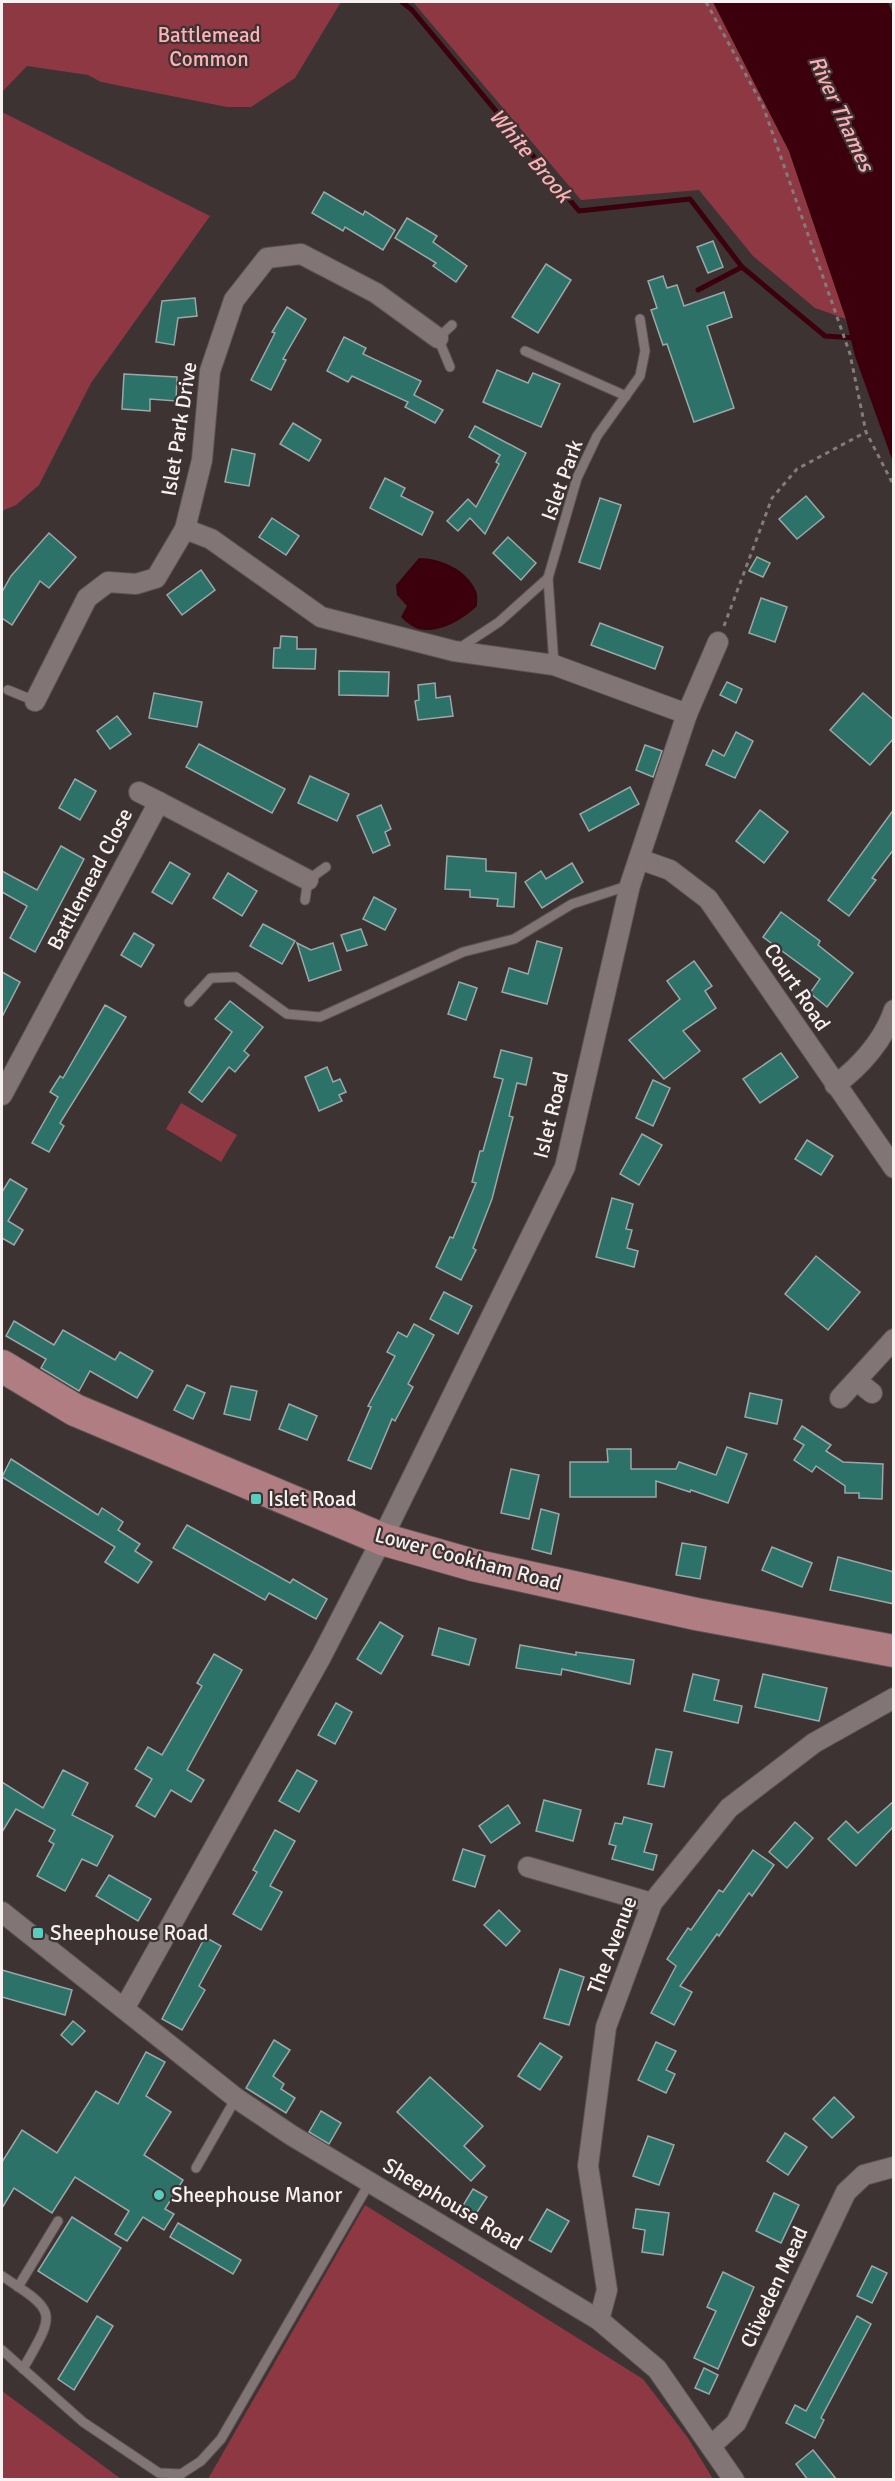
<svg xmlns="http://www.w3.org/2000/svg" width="895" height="2481" font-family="Signika,sans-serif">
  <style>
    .green { fill: #8d3843 }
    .water { fill: #3b000c }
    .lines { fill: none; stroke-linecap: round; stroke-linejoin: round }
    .stream { stroke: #3b000c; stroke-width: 5 }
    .building { fill: #2d7269; stroke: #9ba8a5; stroke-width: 1.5 }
    .service-casing { stroke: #5b5353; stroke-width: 11 }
    .minor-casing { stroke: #5b5353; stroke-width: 22 }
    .primary-casing { stroke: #5b5353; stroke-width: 34 }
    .path { stroke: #847b7b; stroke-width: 3; stroke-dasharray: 4.5 4.5; stroke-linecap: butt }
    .service { stroke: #817576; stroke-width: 9 }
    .minor { stroke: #817576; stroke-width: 20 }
    .primary { stroke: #b07e82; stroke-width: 32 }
    .poi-dot { fill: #59cebe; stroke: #3d3333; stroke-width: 2 }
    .labels { text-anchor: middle; stroke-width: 4.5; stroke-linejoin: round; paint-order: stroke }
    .park-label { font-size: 21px; fill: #feb2b7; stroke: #3d3333 }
    .street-label { font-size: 21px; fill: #f8f1f1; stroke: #3d3333 }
    .poi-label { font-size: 21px; fill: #f8f1f1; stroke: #3d3333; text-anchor: start }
    .water-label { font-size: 22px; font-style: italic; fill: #fbafb4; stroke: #3d3333 }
  </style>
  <rect width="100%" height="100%" fill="#3d3333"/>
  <g class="green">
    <polygon points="2,2 341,2 295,78 251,107 227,107 101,82 88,75 27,66 2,92"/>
    <polygon points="413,2 713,2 789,151 846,319 815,308 753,256 699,190 581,200"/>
    <polygon points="2,112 210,216 91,383 39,485 16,505 2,511"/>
    <polygon points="181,1103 237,1135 221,1162 166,1129"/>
    <polygon points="365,2205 643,2379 688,2438 713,2479 208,2479"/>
    <polygon points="2,2391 121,2479 122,2479 2,2479"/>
  </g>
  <g class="water">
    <polygon points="713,2 888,2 893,14 893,462 855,356 846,319 789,151"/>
    <path d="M419 558C441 558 467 570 476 591 478 595 477 602 477 606 464 619 436 636 416 628 411 626 405 621 401 617L407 606 397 595 396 585Z"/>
  </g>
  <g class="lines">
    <g class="stream">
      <polyline points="402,2 412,10 579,211 690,199 742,267 825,336 855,338"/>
      <polyline points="698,290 742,267"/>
    </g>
  </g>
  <g class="building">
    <polygon points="324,192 363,215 365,211 395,230 383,250 345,227 343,231 312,213"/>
    <polygon points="407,218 437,236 433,242 467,266 456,282 433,266 436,263 395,238"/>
    <polygon points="713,241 723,267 708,273 697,247"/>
    <polygon points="546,264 571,280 538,333 512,317"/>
    <polygon points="663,276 667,288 677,285 684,306 724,292 732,317 707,326 734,408 694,422 667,344 663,345 651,310 657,308 648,281"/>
    <polygon points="195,298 197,316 178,318 174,345 156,342 162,301"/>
    <polygon points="287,307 306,319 283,359 286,360 271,390 251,380 275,333 272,332"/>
    <polygon points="344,337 366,348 363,354 421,381 414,395 443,410 435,423 405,407 408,402 352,376 348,382 327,371"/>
    <polygon points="497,370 528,383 533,373 560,384 541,427 483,402"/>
    <polygon points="124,374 177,377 176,401 150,399 150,411 122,409"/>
    <polygon points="293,423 321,440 309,461 280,444"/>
    <polygon points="475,426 526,453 485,534 470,518 458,531 447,521 468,499 476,507 499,464 496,462 500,455 469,437"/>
    <polygon points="232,449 255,454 249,486 225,482"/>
    <polygon points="385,478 405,488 401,496 433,512 422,535 370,508"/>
    <polygon points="806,496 824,517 797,539 779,519"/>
    <polygon points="600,498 621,505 600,569 579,562"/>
    <polygon points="272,518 299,536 286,555 259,537"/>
    <polygon points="49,533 76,557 49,588 40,581 12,625 2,618 2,592 11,576"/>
    <polygon points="508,537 536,563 521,580 493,553"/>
    <polygon points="757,557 770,563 763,577 749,571"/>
    <polygon points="201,570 215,590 182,615 167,595"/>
    <polygon points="761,598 787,607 775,642 749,633"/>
    <polygon points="600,623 663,647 655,669 591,645"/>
    <polygon points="281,636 297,637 297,649 316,649 315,669 273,668 274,648 280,648"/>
    <polygon points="339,671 389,672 388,696 339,695"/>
    <polygon points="727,682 742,689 736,703 720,695"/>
    <polygon points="435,683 436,698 450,696 453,716 418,720 415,701 419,700 418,685"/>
    <polygon points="154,693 202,702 197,727 149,718"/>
    <polygon points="863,693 894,720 894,738 870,765 830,730"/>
    <polygon points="117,716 131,734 110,749 97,731"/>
    <polygon points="736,732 753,741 735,778 706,765 713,750 724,756"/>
    <polygon points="199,744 285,789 272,813 186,767"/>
    <polygon points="645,745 662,751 653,777 636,770"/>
    <polygon points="310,776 349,794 337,821 298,803"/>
    <polygon points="75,779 96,791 80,820 59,808"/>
    <polygon points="630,787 639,804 589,831 580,814"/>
    <polygon points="381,805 391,829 385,832 390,845 373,853 357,816"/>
    <polygon points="894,809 894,849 872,878 876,880 849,916 828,900"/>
    <polygon points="760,810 788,832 764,863 736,841"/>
    <polygon points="61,846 84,859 35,952 10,938 27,906 2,892 2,871 37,890"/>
    <polygon points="447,856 486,859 486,871 516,873 514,907 497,906 498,899 470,897 470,890 445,889"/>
    <polygon points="170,862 190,874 172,904 152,892"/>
    <polygon points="572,863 583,882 542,908 525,882 541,871 546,879"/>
    <polygon points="228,873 257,891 242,916 213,898"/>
    <polygon points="374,897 396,909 385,930 363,919"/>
    <polygon points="781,912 820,941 818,945 853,973 827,1007 810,993 820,979 763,937"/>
    <polygon points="263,924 295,941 282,964 250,946"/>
    <polygon points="361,929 367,945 347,951 341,935"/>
    <polygon points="134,933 154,945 141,967 121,955"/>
    <polygon points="537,941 562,948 547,1004 502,992 509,968 528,974"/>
    <polygon points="297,943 311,950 333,943 341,970 309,981"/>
    <polygon points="694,961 712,986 705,991 716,1008 683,1031 700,1051 664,1079 629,1040 680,999 667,981"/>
    <polygon points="2,972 20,982 2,1017"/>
    <polygon points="459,982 477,988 466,1020 448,1014"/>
    <polygon points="230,1001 263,1027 244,1051 249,1055 235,1072 229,1067 202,1102 189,1092 232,1032 215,1019"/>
    <polygon points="105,1005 126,1017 60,1123 64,1126 49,1152 32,1143 58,1097 50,1092 60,1076 63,1078"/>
    <polygon points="501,1050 532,1058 526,1085 517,1083 509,1116 513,1117 492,1199 473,1248 476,1250 461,1280 436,1267 450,1237 453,1238 476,1183 472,1182 480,1151 483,1151 503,1079 494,1077"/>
    <polygon points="781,1053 798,1077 760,1103 743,1079"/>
    <polygon points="327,1067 333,1082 340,1079 346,1092 339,1095 342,1101 319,1111 305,1077"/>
    <polygon points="653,1080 670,1088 653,1126 636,1118"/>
    <polygon points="642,1134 662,1145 639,1185 620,1174"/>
    <polygon points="807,1140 833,1156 821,1175 795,1159"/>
    <polygon points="10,1179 27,1189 8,1221 23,1230 14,1245 2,1238 2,1192"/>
    <polygon points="612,1198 633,1204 626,1229 632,1230 627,1248 638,1251 634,1267 596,1257"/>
    <polygon points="816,1256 860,1292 828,1330 785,1294"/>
    <polygon points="444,1292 472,1306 458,1334 430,1319"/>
    <polygon points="14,1321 54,1345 63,1330 115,1360 120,1352 153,1371 137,1398 90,1371 79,1391 41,1368 46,1359 6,1336"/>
    <polygon points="414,1324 434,1335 408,1384 413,1387 395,1421 392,1419 371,1469 348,1460 371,1407 368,1406 395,1356 387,1352 398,1332 407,1337"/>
    <polygon points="187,1385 205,1393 193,1419 174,1410"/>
    <polygon points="231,1386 257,1391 250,1420 224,1414"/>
    <polygon points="750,1393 782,1400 777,1424 745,1417"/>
    <polygon points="289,1404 317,1416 307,1440 279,1429"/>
    <polygon points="802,1426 831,1445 826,1451 843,1462 883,1464 882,1499 859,1498 859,1493 845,1493 845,1486 816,1466 812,1472 794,1460 804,1445 794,1439"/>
    <polygon points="727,1447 747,1454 728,1503 691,1490 690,1492 656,1481 656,1497 570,1497 570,1462 608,1462 607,1449 631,1449 631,1469 676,1469 679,1462 716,1475"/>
    <polygon points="11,1459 98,1515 102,1508 123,1522 118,1530 140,1544 135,1551 152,1562 138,1583 105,1562 115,1547 2,1477"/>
    <polygon points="511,1469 539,1475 529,1519 501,1513"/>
    <polygon points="541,1509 559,1514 551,1554 532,1549"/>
    <polygon points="187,1525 290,1583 293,1579 327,1599 316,1619 269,1593 265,1600 173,1548"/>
    <polygon points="682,1543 706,1547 700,1579 676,1575"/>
    <polygon points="772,1547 812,1563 802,1587 762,1570"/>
    <polygon points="838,1557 894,1572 894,1604 830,1590"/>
    <polygon points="380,1622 403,1636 381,1674 357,1659"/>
    <polygon points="439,1628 476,1639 469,1665 432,1655"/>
    <polygon points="520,1645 576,1655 576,1652 634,1660 630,1684 562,1669 561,1675 516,1668"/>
    <polygon points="214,1654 242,1670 187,1770 204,1780 191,1802 171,1790 155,1817 136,1806 152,1779 135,1769 148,1747 162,1755 202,1686 197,1683"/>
    <polygon points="693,1674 719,1680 714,1700 742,1706 738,1723 684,1711"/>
    <polygon points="763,1674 827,1688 819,1721 755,1707"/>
    <polygon points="336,1703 352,1712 335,1744 318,1735"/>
    <polygon points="656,1749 672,1752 664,1787 648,1784"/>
    <polygon points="63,1770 88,1783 72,1815 113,1836 97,1866 82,1859 65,1891 37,1876 54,1844 49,1841 55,1830 16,1809 2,1832 2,1782 43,1808"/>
    <polygon points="297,1770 317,1781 299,1812 279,1801"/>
    <polygon points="544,1800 581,1810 573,1841 536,1831"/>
    <polygon points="894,1801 894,1826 856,1866 828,1839 846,1821 858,1833"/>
    <polygon points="508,1805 520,1823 491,1843 479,1826"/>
    <polygon points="624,1817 652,1824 644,1852 657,1855 653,1870 612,1859 616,1846 609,1844 615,1823 622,1824"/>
    <polygon points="795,1822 813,1838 787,1868 769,1852"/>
    <polygon points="275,1830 295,1841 270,1886 282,1892 261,1930 233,1914 257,1872 253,1870"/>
    <polygon points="463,1849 485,1856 475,1887 453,1880"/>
    <polygon points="753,1850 774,1865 752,1896 749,1893 719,1936 717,1934 680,1986 692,1992 674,2025 651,2013 676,1966 667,1959 688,1928 691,1930 719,1890 723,1892"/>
    <polygon points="109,1875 151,1899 138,1921 96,1896"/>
    <polygon points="499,1910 520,1931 506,1946 484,1925"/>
    <polygon points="205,1937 221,1946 199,1986 205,1990 182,2030 162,2019"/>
    <polygon points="560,1969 584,1977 569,2025 544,2018"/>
    <polygon points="2,1970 72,1990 65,2015 2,1997"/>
    <polygon points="73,2021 85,2031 72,2045 61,2035"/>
    <polygon points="274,2040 290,2050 273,2076 284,2084 281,2089 295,2098 286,2113 246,2088"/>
    <polygon points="656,2042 676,2051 666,2070 675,2074 666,2093 638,2080"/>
    <polygon points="540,2043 562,2057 540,2090 518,2076"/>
    <polygon points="146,2052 165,2062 146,2096 171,2112 144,2155 183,2180 165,2209 174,2214 164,2230 143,2217 127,2241 115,2234 129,2211 75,2177 52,2213 14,2188 2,2208 2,2162 22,2130 57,2153 96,2091 118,2104"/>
    <polygon points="430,2077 483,2126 464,2146 485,2166 471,2181 397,2112"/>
    <polygon points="834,2097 854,2117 832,2138 813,2119"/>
    <polygon points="321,2111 341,2123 329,2144 309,2132"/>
    <polygon points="785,2133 807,2147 788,2175 767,2161"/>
    <polygon points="648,2136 674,2145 659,2185 633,2176"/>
    <polygon points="473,2189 487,2197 472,2220 459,2212"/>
    <polygon points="774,2193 799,2205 781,2243 756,2231"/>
    <polygon points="547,2209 569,2221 551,2252 529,2240"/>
    <polygon points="636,2209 669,2213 663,2255 642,2252 645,2230 633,2228"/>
    <polygon points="72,2217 121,2248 87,2302 38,2271"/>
    <polygon points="178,2223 241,2260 233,2274 170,2237"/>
    <polygon points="872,2266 887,2273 872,2303 857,2296"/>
    <polygon points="723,2272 754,2287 718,2369 694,2358 716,2311 707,2307"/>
    <polygon points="97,2316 113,2326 74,2390 58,2379"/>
    <polygon points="857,2316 871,2324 821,2418 824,2420 815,2438 786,2423 795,2405 806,2411"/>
    <polygon points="704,2368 718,2375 709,2394 695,2388"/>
    <polygon points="813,2450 837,2480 808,2480 796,2464"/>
  </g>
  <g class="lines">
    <defs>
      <g id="service">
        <polyline points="525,351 626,396"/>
        <polyline points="450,367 438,338 452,325"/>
        <polyline points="458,649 499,622 548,578"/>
        <polyline points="554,665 548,578 577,478 597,436 640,376 645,351 640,319"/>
        <polyline points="8,690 35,701"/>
        <polyline points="305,900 308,880 326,867"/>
        <polyline points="189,1002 211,978 236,977 287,1014 320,1017 463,952 514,939 572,904 630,885"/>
        <polyline points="196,2168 236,2098"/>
        <path d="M2 2276C59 2313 55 2312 23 2369"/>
        <polyline points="18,2287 58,2221"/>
        <polyline points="2,2350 83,2422 159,2473 181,2474 201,2461 221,2439 370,2182"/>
      </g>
      <g id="minor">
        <polyline points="438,338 376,293 301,254 267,258 234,300 210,371 202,460 185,529 211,539 321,617 454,651 554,665 687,714 718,642"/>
        <polyline points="35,701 87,598 108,582 136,584 156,578 185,529"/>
        <polyline points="139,792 159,802"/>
        <polyline points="639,859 670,870 708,899 894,1168"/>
        <path d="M835 1085C860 1067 884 1040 894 1010"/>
        <polyline points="2,1095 159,802 308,880"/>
        <polyline points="857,1381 872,1393"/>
        <polyline points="840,1398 894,1339"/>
        <polyline points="528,1867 652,1903"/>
        <polyline points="2,1912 236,2098 291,2135 599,2320 657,2369 734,2480"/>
        <polyline points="124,2009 321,1657 382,1539 565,1167 630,885 687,714"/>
        <polyline points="599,2320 607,2290 588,2166 606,2027 652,1903 729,1808 814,1743 894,1698"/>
        <polyline points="712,2445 736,2423 846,2192 864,2175 894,2167"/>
      </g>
      <polyline id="primary" points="2,1366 75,1410 382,1539 473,1565 696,1614 894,1651"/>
    </defs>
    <use href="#service" class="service-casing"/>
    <use href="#minor" class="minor-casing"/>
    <use href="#primary" class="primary-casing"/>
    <g class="path">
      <polyline points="706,2 763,106 850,354 866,432 894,486"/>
      <polyline points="724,626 772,498 797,469 866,432"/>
    </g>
    <use href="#service" class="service"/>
    <use href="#minor" class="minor"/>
    <use href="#primary" class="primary"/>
  </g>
  <g class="poi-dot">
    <rect x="250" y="1493" width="12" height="12" rx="3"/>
    <rect x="32" y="1927" width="12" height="12" rx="3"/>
    <circle cx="159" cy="2195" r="6"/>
  </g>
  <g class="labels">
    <g class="park-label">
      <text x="209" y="42">Battlemead<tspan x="209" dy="24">Common</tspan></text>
    </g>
    <g class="street-label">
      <text transform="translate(179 429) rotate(-81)" y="7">Islet Park Drive</text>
      <text transform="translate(562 480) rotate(-70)" y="7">Islet Park</text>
      <text transform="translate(90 879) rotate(-62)" y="7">Battlemead Close</text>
      <text transform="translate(797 987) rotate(56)" y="7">Court Road</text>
      <text transform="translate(551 1115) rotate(-76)" y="7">Islet Road</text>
      <text transform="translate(468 1559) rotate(15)" y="7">Lower Cookham Road</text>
      <text transform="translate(612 1945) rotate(-69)" y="7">The Avenue</text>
      <text transform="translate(453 2204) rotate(31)" y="7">Sheephouse Road</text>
      <text transform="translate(774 2287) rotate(-65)" y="7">Cliveden Mead</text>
    </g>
    <g class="poi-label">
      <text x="268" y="1506">Islet Road</text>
      <text x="50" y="1940">Sheephouse Road</text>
      <text x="171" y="2202">Sheephouse Manor</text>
    </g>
    <g class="water-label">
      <text transform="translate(842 113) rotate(65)" y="8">River Thames</text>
      <text transform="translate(531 155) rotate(50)" y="8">White Brook</text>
    </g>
  </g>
  <rect width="895" height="2481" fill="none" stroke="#f8f1f1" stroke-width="6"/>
</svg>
